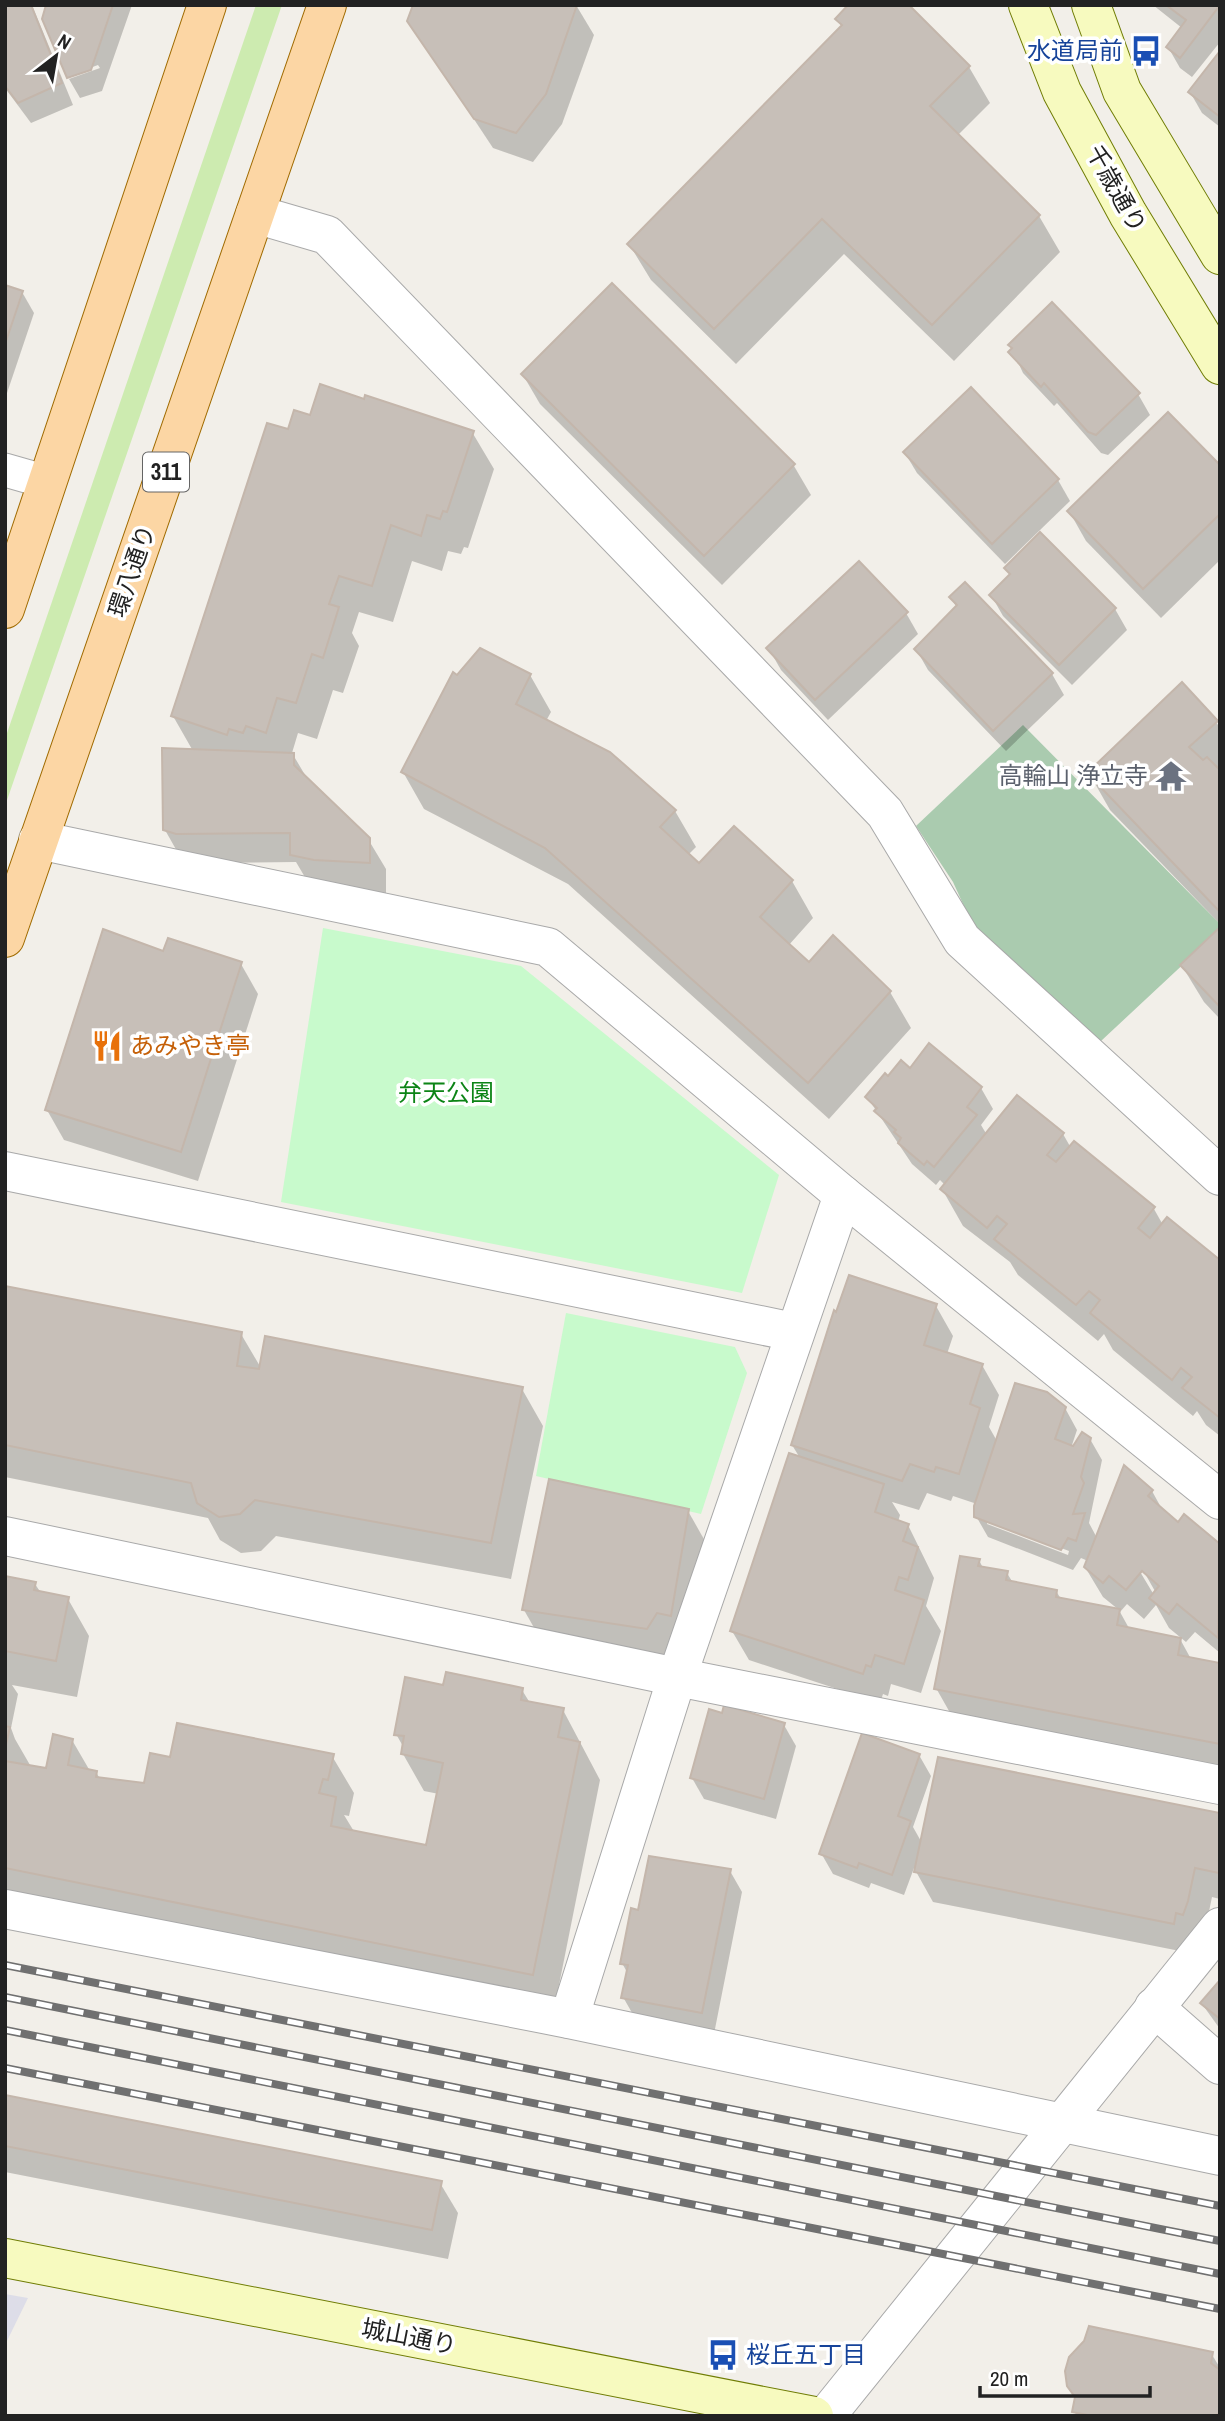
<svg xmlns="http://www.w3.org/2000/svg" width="1225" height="2421" font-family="'Archivo Narrow','Noto Sans JP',sans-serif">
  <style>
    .grass { fill: #cdebb0 }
    .cemetery { fill: #aacbaf }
    .park { fill: #c8facc }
    .plaza { fill: #dddde8 }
    .shadow { fill: #0003; fill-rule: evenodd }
    .building { fill: #c7bfb8; stroke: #c4b6ab; stroke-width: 2 }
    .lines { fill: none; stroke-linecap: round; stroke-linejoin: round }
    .lane-casing { stroke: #a9a9a9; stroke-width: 35 }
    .street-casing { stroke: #a9a9a9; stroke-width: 40 }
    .secondary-casing { stroke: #707d05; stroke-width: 40 }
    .primary-casing { stroke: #a06b00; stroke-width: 40 }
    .lane { stroke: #fff; stroke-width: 33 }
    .street { stroke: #fff; stroke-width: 38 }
    .secondary { stroke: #f7fabf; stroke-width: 38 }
    .primary { stroke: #fcd6a4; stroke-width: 38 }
    .rail-casing { stroke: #707070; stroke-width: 8 }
    .rail { stroke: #fff; stroke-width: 5; stroke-dasharray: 16; stroke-linecap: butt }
    .labels { text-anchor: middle; stroke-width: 7; stroke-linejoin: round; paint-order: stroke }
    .shield { fill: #fff; stroke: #646464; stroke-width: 2 }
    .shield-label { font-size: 23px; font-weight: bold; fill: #222 }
    .transit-label { font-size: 24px; fill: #164399; stroke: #fff; text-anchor: end }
    .street-label { font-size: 24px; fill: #222; stroke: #fff }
    .worship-label { font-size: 24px; fill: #5b616d; stroke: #fff; text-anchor: end }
    .food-label { font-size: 24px; fill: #c56008; stroke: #fff; text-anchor: start }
    .park-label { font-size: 24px; fill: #0c8416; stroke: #fff }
  </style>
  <rect width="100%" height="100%" fill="#f2efe9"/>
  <polygon class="grass" points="256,5 282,5 5,806 5,739"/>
  <polygon class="cemetery" points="1023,725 1220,924 1220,930 1101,1041 974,928 953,882 916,826"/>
  <g class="park">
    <polygon points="323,928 521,966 779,1175 742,1293 281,1202"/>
    <polygon points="566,1313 735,1347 747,1373 701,1514 536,1476"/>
  </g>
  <polygon class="plaza" points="5,2294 28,2298 5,2345"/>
  <g class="shadow">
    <polygon points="5,5 32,5 73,105 31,123 5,88"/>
    <polygon points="45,5 132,5 102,91 80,98 69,79 100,68 98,65 68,76"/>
    <polygon points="576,5 594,35 562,124 533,162 493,148 409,21"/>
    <polygon points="1153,5 1220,5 1220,42 1192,77 1180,68 1168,47 1182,28"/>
    <polygon points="837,19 969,67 990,103 957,136 1039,216 1060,252 954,361 844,254 736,364 651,280 629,244 842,27"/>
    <polygon points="1220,54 1220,127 1202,113 1190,92"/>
    <polygon points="612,285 794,466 811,495 722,585 540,404 523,375"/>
    <polygon points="5,287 22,292 34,313 6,396"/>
    <polygon points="1010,345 1138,394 1150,415 1108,455 1101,453 1057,403 1054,406 1023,373"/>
    <polygon points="971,390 1058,480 1070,501 1005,564 917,473 905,453"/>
    <polygon points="311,417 472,432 494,469 468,548 464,547 461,554 448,551 442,571 412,561 393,622 359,612 352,633 359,646 343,693 333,690 317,739 298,733 292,753 308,780 368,839 386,869 386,893 332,890 309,884 296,862 195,863 182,860 165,830 193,751 173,716 289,431"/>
    <polygon points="1220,468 1220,560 1161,618 1086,541 1069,511"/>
    <polygon points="1006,568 1115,609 1127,630 1072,685 1003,616 991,595 1010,575"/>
    <polygon points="965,584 1052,674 1064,695 1006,751 928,670 916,649 957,608 951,598"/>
    <polygon points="906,613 918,634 828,720 781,670 769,649"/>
    <polygon points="530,675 551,712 546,721 675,811 696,847 688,855 699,866 792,881 813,918 788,946 810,965 890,992 911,1028 829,1119 568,884 424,809 403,772 457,677"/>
    <polygon points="1181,685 1220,727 1220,924 1110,810 1089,773"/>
    <polygon points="1220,930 1220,1019 1204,1002 1182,966"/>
    <polygon points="164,953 241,964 258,994 198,1181 64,1140 47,1110"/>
    <polygon points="910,1070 981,1088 993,1109 981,1125 987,1135 1063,1134 1071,1148 1154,1209 1163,1225 1220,1262 1220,1436 1206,1425 1197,1411 1193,1416 1113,1350 1104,1334 1098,1341 1018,1275 1010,1262 963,1226 942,1189 945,1185 940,1180 936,1185 912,1164 867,1097 889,1078"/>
    <polygon points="5,1287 241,1334 261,1368 522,1389 543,1426 511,1579 276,1536 261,1551 241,1553 220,1540 208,1518 5,1477"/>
    <path d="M936 1306 953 1336 947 1354 982 1365 999 1395 989 1427 997 1441 1065 1408 1077 1430 1070 1451 1090 1439 1102 1460 1089 1523 1097 1538 1152 1491 1163 1511 1178 1524 1220 1547V1653L1195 1632 1186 1642 1169 1628 1156 1605 1144 1619 1127 1604 1120 1612 1130 1630 1180 1639 1191 1659 1220 1665V1770L953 1718 936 1688 979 1560 983 1568 1007 1573 1013 1583 1056 1591 1061 1599 1119 1610 1103 1597 1085 1567 1088 1561 1081 1558 1073 1570 988 1537 976 1516 977 1504 953 1496 951 1501 927 1493 919 1510 892 1502 900 1515 898 1522 908 1525 934 1578 926 1606 941 1631 921 1693 891 1684 888 1696 883 1694 880 1703 749 1660 732 1631 800 1458 792 1445ZM987 1520 1069 1551 1068 1555 987 1524ZM1139 1563 1156 1593 1154 1595 1136 1565Z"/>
    <polygon points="688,1511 705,1541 664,1659 541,1640 524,1610"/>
    <polygon points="5,1578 35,1584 41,1593 68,1599 89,1636 77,1697 12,1685 18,1694 11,1728 15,1739 30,1765 47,1771 72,1740 90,1771 96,1772 100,1779 146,1784 171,1759 332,1756 354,1793 349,1816 344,1815 355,1833 428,1847 439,1794 424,1791 403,1754 404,1748 396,1734 522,1690 530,1703 563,1710 600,1780 554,2010 5,1900"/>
    <polygon points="784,1725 796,1746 776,1819 704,1799 692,1778"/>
    <polygon points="919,1755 931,1776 913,1827 922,1843 1220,1815 1220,1899 1212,1897 1205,1931 1190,1953 933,1902 914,1868 904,1895 871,1883 869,1888 833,1874 821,1853"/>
    <polygon points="730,1871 742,1892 714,2034 635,2018 623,1997 628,1974 622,1963 639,1912"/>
    <polygon points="1220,1982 1220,2029 1202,2004"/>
    <polygon points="5,2097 440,2183 458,2213 448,2259 5,2172"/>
    <polygon points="1211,2353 1220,2368 1220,2416 1077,2416 1074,2411 1077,2398"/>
  </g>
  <g class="building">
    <polygon points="5,5 31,5 62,83 18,103 5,86"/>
    <polygon points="46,5 113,5 91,70 67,78 42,19"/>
    <polygon points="413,5 577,5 546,94 516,133 474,119 407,21"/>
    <polygon points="848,5 909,5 970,66 930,106 1040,215 932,325 822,219 714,329 627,244 842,25 835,19"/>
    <polygon points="1166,5 1220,5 1180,58 1166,47 1186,20"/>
    <polygon points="1220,51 1220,117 1188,92"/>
    <polygon points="612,283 795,464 704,556 521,374"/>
    <polygon points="5,285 23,291 5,344"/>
    <polygon points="1052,302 1140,393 1096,435 1088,432 1044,383 1041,387 1008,352 1012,348 1008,345"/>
    <polygon points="320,384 364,399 365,395 474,431 447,512 443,511 440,519 427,515 421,536 391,525 372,586 339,576 329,604 339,607 323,658 312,654 296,703 277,698 266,733 246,726 243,733 229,729 227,735 171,716 267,423 288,429 294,410 310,415"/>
    <polygon points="971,387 1059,479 992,544 903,452"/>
    <polygon points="1168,412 1220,465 1220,514 1143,589 1067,511"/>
    <polygon points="1040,532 1116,608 1059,665 989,595 1010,574 1004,568"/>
    <polygon points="859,561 908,612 815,700 766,648"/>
    <polygon points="965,582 1053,673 993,731 914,649 957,605 949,597"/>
    <polygon points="480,648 531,674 516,704 610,752 676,810 660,827 699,863 734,826 793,880 760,917 809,962 833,935 891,991 808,1083 545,848 401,772 453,672 457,675"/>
    <polygon points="1182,682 1218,721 1189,747 1203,760 1207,757 1220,770 1220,912 1087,773"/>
    <polygon points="162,748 294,753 294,765 370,838 370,863 314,860 290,855 290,833 176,834 163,830"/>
    <polygon points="1220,927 1220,1007 1180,965"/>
    <polygon points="103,929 163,951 168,938 242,962 181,1152 45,1110"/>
    <polygon points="929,1043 982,1087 967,1107 977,1115 934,1167 927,1161 924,1165 898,1143 901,1138 894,1132 896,1130 874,1111 877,1108 865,1097 885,1073 888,1076 901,1060 910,1068"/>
    <polygon points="1017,1095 1064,1133 1047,1155 1056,1162 1074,1141 1155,1207 1138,1228 1150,1238 1167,1217 1220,1260 1220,1418 1182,1388 1192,1377 1181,1368 1172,1380 1090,1313 1100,1300 1089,1291 1076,1305 994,1239 1007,1224 997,1216 987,1228 940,1189"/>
    <polygon points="849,1275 937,1304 924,1345 983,1364 970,1404 980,1408 959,1474 936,1467 934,1472 910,1464 902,1481 791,1445 834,1310 836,1312"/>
    <polygon points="5,1286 242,1332 237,1366 259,1369 265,1336 523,1387 491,1543 255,1500 240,1514 219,1517 197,1503 191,1483 5,1445"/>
    <polygon points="1015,1383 1047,1392 1066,1407 1055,1439 1073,1446 1082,1432 1091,1438 1081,1477 1084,1483 1073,1514 1085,1513 1076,1541 1068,1538 1061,1550 974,1517 974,1506"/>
    <polygon points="789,1453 884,1484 875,1512 909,1524 903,1541 918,1547 908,1580 899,1577 895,1590 924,1600 904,1664 875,1655 871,1667 866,1665 863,1674 730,1631"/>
    <polygon points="1124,1465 1153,1490 1148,1496 1178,1522 1184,1514 1220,1544 1218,1638 1177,1604 1169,1614 1149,1598 1159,1586 1142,1571 1126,1590 1109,1576 1103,1583 1084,1567"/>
    <polygon points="549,1479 689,1509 671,1616 657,1613 647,1629 522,1610"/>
    <polygon points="960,1556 980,1559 978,1566 1008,1571 1006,1580 1057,1590 1056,1597 1120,1609 1117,1625 1181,1638 1178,1655 1220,1663 1220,1744 934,1689"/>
    <polygon points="5,1576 36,1582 34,1590 69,1597 56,1661 5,1651"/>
    <polygon points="446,1672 523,1688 521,1700 564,1708 558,1737 580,1742 533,1975 5,1868 5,1761 46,1768 53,1734 73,1739 68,1765 97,1771 96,1777 144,1783 150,1753 170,1757 177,1723 334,1754 328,1780 323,1779 319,1793 336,1797 331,1826 426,1845 443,1763 401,1754 404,1736 394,1735 405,1677 443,1685"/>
    <polygon points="724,1705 785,1723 764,1799 690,1778 709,1709 722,1713"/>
    <polygon points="5,1726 10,1727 5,1749"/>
    <polygon points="862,1733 920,1754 898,1816 911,1821 892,1875 859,1863 857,1868 819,1854"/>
    <polygon points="938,1757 1220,1813 1219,1873 1195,1868 1188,1901 1183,1915 1176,1913 1174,1924 914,1872"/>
    <polygon points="649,1856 731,1869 702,2013 621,1998 628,1965 620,1964 631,1908 638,1910"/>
    <polygon points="1220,1980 1220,2019 1200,2003"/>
    <polygon points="5,2095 442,2181 432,2230 5,2146"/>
    <polygon points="1089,2326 1213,2352 1211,2363 1220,2370 1219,2413 1215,2416 1093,2416 1072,2412 1075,2397 1067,2386 1065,2371 1069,2357 1084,2341"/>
  </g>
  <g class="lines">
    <defs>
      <polyline id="lane" points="5,470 47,482"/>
      <g id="street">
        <polyline points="255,214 327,235 885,813 962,940 1220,1176"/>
        <polyline points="38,840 548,947 843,1195 1220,1500"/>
        <polyline points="5,1171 794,1332"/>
        <polyline points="5,1536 677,1677 1220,1785"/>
        <polyline points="5,1909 569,2019 1220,2156"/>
        <polyline points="1154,2007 1220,2065"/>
        <polyline points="569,2019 677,1677 843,1195"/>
        <polyline points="826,2416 1220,1927"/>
      </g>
      <g id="secondary">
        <polyline points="1028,5 1062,92 1128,214 1220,365"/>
        <polyline points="1091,5 1122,91 1220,255"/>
        <polyline points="5,2258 814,2416"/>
      </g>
      <g id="primary">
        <polyline points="5,609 207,5"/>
        <polyline points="5,938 327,5"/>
      </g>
    </defs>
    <use href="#lane" class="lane-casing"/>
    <use href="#street" class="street-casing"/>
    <use href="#secondary" class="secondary-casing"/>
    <use href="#primary" class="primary-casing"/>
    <use href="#lane" class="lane"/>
    <use href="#street" class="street"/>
    <use href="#secondary" class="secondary"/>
    <use href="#primary" class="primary"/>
    <defs>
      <g id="rail">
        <polyline points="5,1965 1220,2206"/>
        <polyline points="5,1997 1220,2241"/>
        <polyline points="5,2030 1220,2274"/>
        <polyline points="5,2068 1220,2309"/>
      </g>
    </defs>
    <use href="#rail" class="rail-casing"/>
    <use href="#rail" class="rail"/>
  </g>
  <defs>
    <symbol id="bus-bare" viewBox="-9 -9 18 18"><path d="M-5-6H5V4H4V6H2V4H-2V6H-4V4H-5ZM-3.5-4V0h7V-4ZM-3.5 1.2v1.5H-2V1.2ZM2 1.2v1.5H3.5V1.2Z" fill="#1a4fb4" stroke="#fff" stroke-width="2.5" paint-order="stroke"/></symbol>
    <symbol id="temple-bare" viewBox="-9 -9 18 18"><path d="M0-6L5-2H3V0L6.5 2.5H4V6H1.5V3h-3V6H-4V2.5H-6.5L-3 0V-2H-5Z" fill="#6b7280" stroke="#fff" stroke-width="2.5" paint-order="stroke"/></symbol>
    <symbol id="restaurant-bare" viewBox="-9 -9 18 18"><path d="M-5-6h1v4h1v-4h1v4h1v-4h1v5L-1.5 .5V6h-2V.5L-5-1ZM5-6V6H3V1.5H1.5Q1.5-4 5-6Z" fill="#e8710a" stroke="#fff" stroke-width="2.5" paint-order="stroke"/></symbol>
  </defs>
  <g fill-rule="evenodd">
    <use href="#bus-bare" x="1124" y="29" width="44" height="44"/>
    <use href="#temple-bare" x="1149" y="754" width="44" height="44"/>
    <use href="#restaurant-bare" x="85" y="1024" width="44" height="44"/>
    <use href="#bus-bare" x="701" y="2333" width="44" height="44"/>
  </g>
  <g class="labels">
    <rect class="shield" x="143" y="452.5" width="46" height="39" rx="5"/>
    <g class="shield-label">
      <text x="166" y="480">311</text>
    </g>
    <g class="transit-label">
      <text x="1123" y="59">水道局前</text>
      <text x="746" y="2363" text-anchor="start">桜丘五丁目</text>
    </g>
    <g class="street-label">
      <text transform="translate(1116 189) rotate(61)" y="8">千歳通り</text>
      <text transform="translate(132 571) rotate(-71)" y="8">環八通り</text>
      <text transform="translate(409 2337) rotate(11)" y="8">城山通り</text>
    </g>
    <g class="worship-label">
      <text x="1148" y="784">高輪山 浄立寺</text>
    </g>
    <g class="food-label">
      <text x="130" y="1054">あみやき亭</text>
    </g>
    <g class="park-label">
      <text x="446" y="1101">弁天公園</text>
    </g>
  </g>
  <rect width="1225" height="2421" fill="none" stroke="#222222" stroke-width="14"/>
  <g transform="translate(56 56) rotate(31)" stroke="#ffffff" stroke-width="5" paint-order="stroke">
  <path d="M0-5L12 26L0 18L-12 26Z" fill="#222222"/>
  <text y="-10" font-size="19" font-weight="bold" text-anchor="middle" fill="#222222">N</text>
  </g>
  <path d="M980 2386v10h170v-10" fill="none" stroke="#222222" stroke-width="3.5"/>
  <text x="990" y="2386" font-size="21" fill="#222222" stroke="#ffffff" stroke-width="5" paint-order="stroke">20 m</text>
</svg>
